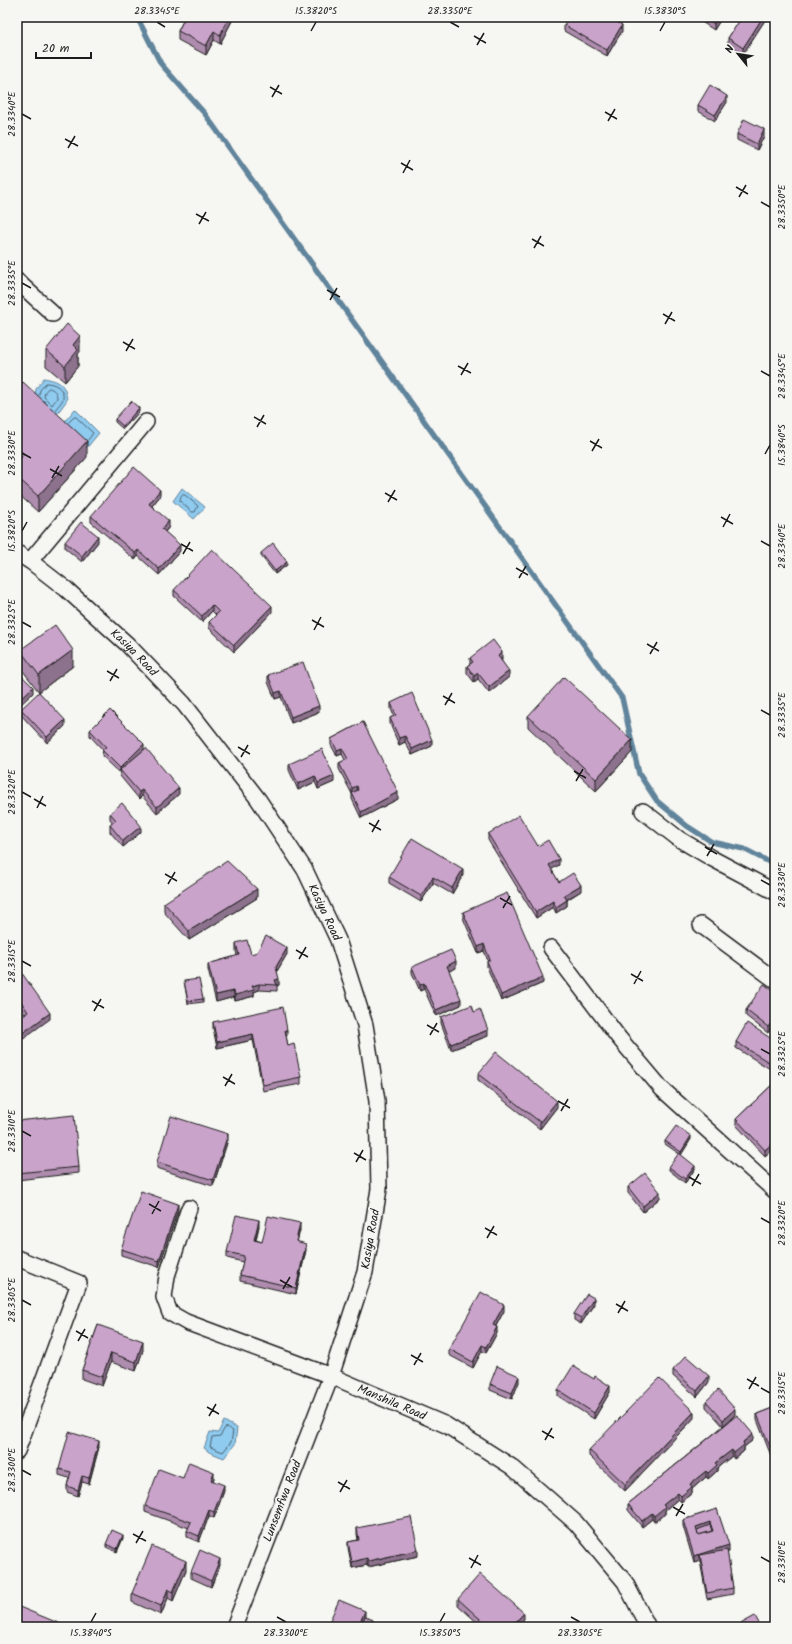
<svg xmlns="http://www.w3.org/2000/svg" width="792" height="1644" font-family="Kalam,sans-serif">
  <style>
    .water { fill: #8fcaef; stroke: #61849b }
    .lines { fill: none; stroke-linecap: round; stroke-linejoin: round }
    .shore { stroke: #4a6270; stroke-width: 1 }
    .stream { stroke: #61849b; stroke-width: 5.5 }
    .minor-casing { stroke: #1c1c1c; stroke-width: 18 }
    .minor { stroke: #f6f6f2; stroke-width: 15 }
    .wall { fill: #ae8cae; stroke: #1c1c1c }
    .shaded-wall { fill: #8d728d; stroke: #1c1c1c }
    .building { fill: #caa3ca; stroke: #1c1c1c; fill-rule: evenodd }
    .ticks { fill: none; stroke: #1c1c1c; stroke-width: 1.5 }
    .labels { text-anchor: middle; stroke-width: 3.5; stroke-linejoin: round; paint-order: stroke }
    .street-label { font-size: 12px; fill: #1c1c1c; stroke: #f6f6f2 }
    .neatline { fill: none; stroke: #1c1c1c; stroke-width: 1.5 }
    .ticks-label { font-size: 10px; text-anchor: middle; fill: #1c1c1c }
  </style>
  <rect width="100%" height="100%" fill="#f6f6f2"/>
  <filter id="ink" filterUnits="userSpaceOnUse"><feTurbulence type="fractalNoise" baseFrequency=".025" numOctaves="2"/><feDisplacementMap in="SourceGraphic" scale="8" xChannelSelector="R" yChannelSelector="G"/><feConvolveMatrix kernelMatrix="1 2 1 2 8 2 1 2 1" color-interpolation-filters="sRGB"/></filter>
  <g filter="url(#ink)">
    <g class="water">
      <path d="M44 378C59 381 65 383 67 400L57 414 34 400 36 389Z"/>
      <polygon points="75,409 99,433 85,450 60,427"/>
      <polygon points="182,488 205,507 194,519 173,501"/>
      <polygon points="224,1421 237,1428 235,1444 224,1458 209,1452 204,1448 210,1432 218,1433"/>
    </g>
    <g class="lines">
      <g class="shore">
        <path d="M49 388C54 389 57 393 57 398L52 405 44 397 45 392Z"/>
        <path d="M39 395 40 390 46 383C54 383 65 388 63 399 62 402 57 407 55 410"/>
        <polyline points="69,422 74,417 76,417 93,433 88,440"/>
        <polygon points="182,495 185,495 198,506 195,512 192,512 180,501"/>
        <polygon points="228,1428 233,1431 231,1442 223,1452 210,1447 212,1437 220,1436 225,1428"/>
      </g>
      <polyline class="stream" points="137,17 161,64 205,114 622,698 639,774 657,801 687,826 712,842 744,849 775,865"/>
      <defs>
        <g id="minor">
          <polyline points="17,281 53,314"/>
          <path id="s1" d="M17 553 30 561 66 589 127 644 184 704 258 799 305 870 338 940 365 1025 377 1101 379 1189 365 1272 331 1376 234 1627"/>
          <polyline points="30,561 146,422"/>
          <polyline points="643,811 679,839 713,859 775,892"/>
          <polyline points="701,925 775,980"/>
          <polyline points="551,948 619,1038 662,1089 775,1191"/>
          <path id="s2" d="M189 1208 167 1276 164 1297 170 1313 186 1322 331 1376 446 1425 512 1467 576 1523 625 1582 648 1627"/>
          <polyline points="17,1258 79,1283 17,1451"/>
        </g>
      </defs>
      <use href="#minor" class="minor-casing"/>
      <use href="#minor" class="minor"/>
    </g>
    <g class="wall">
      <polygon points="180,17 234,17 220,44 214,40 206,55 178,40 178,31 184,19"/>
      <polygon points="694,17 722,17 714,30"/>
      <polygon points="742,17 767,17 743,54 728,44 728,38"/>
      <polygon points="564,25 622,31 607,56 564,31"/>
      <polygon points="727,102 715,121 698,111 698,105"/>
      <polygon points="737,134 764,136 757,150 737,140"/>
      <polygon points="46,350 80,352 78,354 78,366 65,382 46,366"/>
      <polygon points="17,389 87,457 38,512 17,493"/>
      <polygon points="139,412 123,429 115,422 115,419"/>
      <polygon points="160,496 152,506 169,527 165,532 180,551 159,575 138,556 135,560 91,522 91,516"/>
      <polygon points="65,542 98,542 82,562 65,548"/>
      <polygon points="261,553 287,565 275,574 261,556"/>
      <polygon points="174,590 272,612 234,652 209,628 209,622 216,615 212,611 202,622 174,596"/>
      <polygon points="20,650 73,666 39,692 20,667"/>
      <polygon points="470,658 502,659 501,659 509,677 489,693 478,679 474,682 467,673 467,666 470,664"/>
      <polygon points="268,675 319,712 291,723 281,697 275,699 268,682"/>
      <polygon points="391,703 432,746 412,755 405,742 399,745 390,724 390,718 394,716 391,709"/>
      <polygon points="21,709 65,726 47,743 21,715"/>
      <polygon points="528,716 632,752 596,791 528,727"/>
      <polygon points="363,722 398,799 361,818 352,799 352,794 339,769 339,763 345,760 342,754 337,756 331,745 331,739"/>
      <polygon points="90,730 144,750 179,794 157,813 142,796 139,799 120,776 120,773 102,756 103,750 90,736"/>
      <polygon points="289,764 334,782 318,789 315,782 298,790 289,770"/>
      <polygon points="110,813 141,832 123,847 110,832 110,825 113,823 110,819"/>
      <polygon points="488,834 538,846 559,865 551,869 559,882 581,891 567,900 567,906 556,913 553,907 536,918 488,840"/>
      <polygon points="463,875 452,894 433,883 421,902 389,883 389,877"/>
      <polygon points="257,898 189,940 164,912 164,903"/>
      <polygon points="463,912 543,983 501,1001 487,967 487,961 488,961 484,951 478,953 463,918"/>
      <polygon points="236,943 251,954 287,954 277,971 279,985 277,986 277,991 259,990 254,992 254,996 235,1001 234,997 216,1002 208,970 208,964 237,956 236,950"/>
      <polygon points="412,967 456,968 449,971 461,1005 436,1016 424,989 420,991 412,973"/>
      <polygon points="17,970 50,1019 25,1014 18,1003"/>
      <polygon points="184,981 203,999 203,1002 188,1004"/>
      <polygon points="775,992 775,1024 768,1033 746,1016 746,1010"/>
      <polygon points="474,1012 488,1036 451,1050 441,1023 441,1017"/>
      <polygon points="213,1022 287,1030 287,1036 286,1036 288,1046 301,1077 301,1084 263,1091 253,1040 217,1048 213,1028"/>
      <polygon points="775,1041 775,1072 736,1048 736,1042"/>
      <polygon points="478,1074 557,1107 540,1129 478,1080"/>
      <polygon points="775,1082 775,1147 765,1156 736,1125 736,1119"/>
      <polygon points="17,1121 79,1167 79,1173 17,1180"/>
      <polygon points="691,1139 681,1155 665,1144 665,1141"/>
      <polygon points="228,1140 213,1186 157,1168 157,1162"/>
      <polygon points="669,1167 695,1169 685,1183 669,1170"/>
      <polygon points="628,1187 660,1198 643,1212 628,1193"/>
      <polygon points="178,1210 159,1267 121,1255 121,1249"/>
      <polygon points="259,1226 256,1240 262,1242 300,1230 297,1241 306,1250 296,1294 240,1281 240,1275 243,1262 227,1258 227,1252"/>
      <polygon points="594,1304 581,1324 574,1320 574,1314"/>
      <polygon points="504,1311 496,1326 497,1333 486,1353 482,1351 473,1368 449,1355 449,1349"/>
      <polygon points="98,1325 143,1350 136,1371 111,1362 102,1386 82,1379 82,1370"/>
      <polygon points="673,1370 709,1382 697,1397 673,1376"/>
      <polygon points="594,1379 610,1392 594,1419 558,1396 558,1390"/>
      <polygon points="519,1382 512,1399 490,1390 490,1384"/>
      <polygon points="706,1401 735,1415 723,1426 753,1440 744,1447 744,1451 734,1459 732,1456 717,1468 717,1471 708,1479 706,1477 692,1489 692,1493 681,1502 678,1499 665,1510 665,1514 654,1522 652,1519 642,1527 628,1510 628,1504 723,1426 706,1407"/>
      <polygon points="775,1407 775,1466 757,1420 757,1414"/>
      <polygon points="694,1418 625,1491 589,1456 589,1450"/>
      <polygon points="99,1447 89,1484 82,1482 78,1496 67,1492 67,1486 69,1478 59,1475 59,1469"/>
      <polygon points="183,1478 214,1478 213,1481 224,1491 214,1518 209,1516 199,1542 187,1537 187,1531 189,1528 145,1512 145,1506"/>
      <polygon points="717,1509 729,1552 727,1552 733,1588 733,1594 707,1599 700,1561 694,1563 683,1526 683,1520"/>
      <polygon points="357,1528 418,1556 368,1567 367,1565 352,1568 348,1548 348,1542 358,1540 357,1534"/>
      <polygon points="123,1538 117,1552 106,1547 106,1544"/>
      <polygon points="220,1565 211,1587 191,1578 191,1572"/>
      <polygon points="186,1570 173,1601 168,1598 161,1615 132,1602 132,1593"/>
      <polygon points="458,1599 524,1619 517,1627 482,1627 458,1605"/>
    </g>
    <g class="shaded-wall">
      <polygon points="229,17 234,17 220,44 220,35"/>
      <polygon points="718,17 722,17 714,30 714,24"/>
      <polygon points="763,17 767,17 743,54 743,48"/>
      <polygon points="622,25 622,31 607,56 607,50"/>
      <polygon points="214,31 214,40 206,55 206,46"/>
      <polygon points="727,96 727,102 715,121 715,115"/>
      <polygon points="764,129 764,136 757,150 757,144"/>
      <polygon points="80,336 80,352 78,354 78,366 65,382 65,366 73,345"/>
      <polygon points="139,408 139,412 123,429 123,426"/>
      <polygon points="87,441 87,457 38,512 38,496"/>
      <polygon points="160,490 160,496 149,510 149,504"/>
      <polygon points="169,521 169,527 162,535 162,529"/>
      <polygon points="98,536 98,542 82,562 82,556"/>
      <polygon points="180,545 180,551 159,575 159,569"/>
      <polygon points="138,550 138,556 135,560 135,553"/>
      <polygon points="287,562 287,565 275,574 275,571"/>
      <polygon points="212,605 212,611 202,622 202,616"/>
      <polygon points="272,606 272,612 234,652 234,645"/>
      <polygon points="73,650 73,666 39,692 39,675"/>
      <polygon points="502,652 502,659 498,662 498,656"/>
      <polygon points="509,671 509,677 489,693 489,687"/>
      <polygon points="478,673 478,679 474,682 474,676"/>
      <polygon points="33,687 33,693 17,708 17,702"/>
      <polygon points="281,691 281,697 275,699 275,693"/>
      <polygon points="319,706 319,712 291,723 291,717"/>
      <polygon points="65,720 65,726 47,743 47,737"/>
      <polygon points="405,736 405,742 399,745 399,738"/>
      <polygon points="432,740 432,746 412,755 412,749"/>
      <polygon points="632,740 632,752 596,791 596,779"/>
      <polygon points="144,744 144,750 120,770 120,774 120,768"/>
      <polygon points="342,748 342,754 337,756 337,750"/>
      <polygon points="315,776 315,782 298,790 298,784"/>
      <polygon points="334,776 334,782 318,789 318,783"/>
      <polygon points="357,786 357,792 352,793 352,794 352,788"/>
      <polygon points="179,788 179,794 157,813 157,807"/>
      <polygon points="142,790 142,796 139,799 139,792"/>
      <polygon points="398,792 398,799 361,818 361,812"/>
      <polygon points="141,826 141,832 123,847 123,841"/>
      <polygon points="559,859 559,865 549,871 549,865"/>
      <polygon points="463,869 463,875 452,894 452,888"/>
      <polygon points="433,877 433,883 421,902 421,896"/>
      <polygon points="581,885 581,891 564,901 564,895"/>
      <polygon points="257,889 257,898 189,940 189,931"/>
      <polygon points="567,900 567,906 556,913 556,907"/>
      <polygon points="553,901 553,907 536,918 536,912"/>
      <polygon points="484,944 484,951 478,953 478,947"/>
      <polygon points="287,948 287,954 276,973 276,967"/>
      <polygon points="456,961 456,968 447,972 447,966"/>
      <polygon points="543,977 543,983 501,1001 501,995"/>
      <polygon points="279,979 279,985 277,986 275,980"/>
      <polygon points="424,983 424,989 420,991 420,985"/>
      <polygon points="259,984 259,990 254,992 254,996 235,1001 235,995 252,986"/>
      <polygon points="234,991 234,997 216,1002 216,995"/>
      <polygon points="461,999 461,1005 436,1016 436,1010"/>
      <polygon points="50,1013 50,1019 17,1043 17,1037"/>
      <polygon points="775,1018 775,1024 768,1033 768,1027"/>
      <polygon points="488,1030 488,1036 451,1050 451,1044"/>
      <polygon points="253,1034 253,1040 217,1048 217,1042"/>
      <polygon points="557,1101 557,1107 540,1129 540,1122"/>
      <polygon points="228,1134 228,1140 213,1186 213,1180"/>
      <polygon points="691,1136 691,1139 681,1155 681,1152"/>
      <polygon points="775,1141 775,1147 765,1156 765,1150"/>
      <polygon points="695,1166 695,1169 685,1183 685,1179"/>
      <polygon points="660,1192 660,1198 643,1212 643,1206"/>
      <polygon points="178,1204 178,1210 159,1267 159,1261"/>
      <polygon points="259,1220 259,1226 254,1246 254,1240"/>
      <polygon points="300,1223 300,1230 296,1247 296,1241"/>
      <polygon points="306,1244 306,1250 296,1294 296,1288"/>
      <polygon points="594,1298 594,1304 581,1324 581,1318"/>
      <polygon points="504,1305 504,1311 493,1331 493,1325"/>
      <polygon points="497,1327 497,1333 486,1353 486,1347"/>
      <polygon points="143,1341 143,1350 136,1371 136,1362"/>
      <polygon points="482,1345 482,1351 473,1368 473,1362"/>
      <polygon points="111,1353 111,1362 102,1386 102,1377"/>
      <polygon points="519,1376 519,1382 512,1399 512,1393"/>
      <polygon points="709,1376 709,1382 697,1397 697,1391"/>
      <polygon points="610,1386 610,1392 594,1419 594,1413"/>
      <polygon points="735,1409 735,1415 723,1426 723,1420"/>
      <polygon points="694,1412 694,1418 625,1491 625,1484"/>
      <polygon points="753,1434 753,1440 744,1447 744,1451 734,1459 734,1453 743,1442"/>
      <polygon points="99,1441 99,1447 89,1484 89,1478"/>
      <polygon points="732,1450 732,1456 717,1468 717,1471 708,1479 708,1473 715,1463"/>
      <polygon points="706,1471 706,1477 692,1489 692,1493 681,1502 681,1496 690,1484"/>
      <polygon points="214,1472 214,1478 211,1486 211,1480"/>
      <polygon points="82,1476 82,1482 78,1496 78,1490"/>
      <polygon points="224,1485 224,1491 214,1518 214,1512"/>
      <polygon points="678,1493 678,1499 665,1510 665,1514 654,1522 654,1516 663,1505"/>
      <polygon points="209,1510 209,1516 199,1542 199,1536"/>
      <polygon points="652,1513 652,1519 642,1527 642,1521"/>
      <polygon points="710,1522 710,1529 696,1530 696,1527"/>
      <polygon points="123,1535 123,1538 117,1552 117,1549"/>
      <polygon points="729,1545 729,1552 701,1560 700,1555 700,1561 694,1563 694,1556"/>
      <polygon points="418,1550 418,1556 368,1567 368,1561"/>
      <polygon points="367,1558 367,1565 352,1568 352,1562"/>
      <polygon points="220,1559 220,1565 211,1587 211,1581"/>
      <polygon points="186,1561 186,1570 173,1601 173,1592"/>
      <polygon points="168,1589 168,1598 161,1615 161,1606"/>
      <polygon points="365,1611 365,1617 361,1627 358,1627"/>
      <polygon points="524,1613 524,1619 517,1627 511,1627"/>
      <polygon points="373,1620 373,1626 370,1627"/>
    </g>
    <g class="building">
      <polygon points="185,17 229,17 220,35 214,31 206,46 178,31"/>
      <polygon points="568,17 608,17 622,25 607,50 564,25"/>
      <polygon points="704,17 718,17 714,24"/>
      <polygon points="742,17 763,17 743,48 728,38"/>
      <polygon points="710,85 727,96 715,115 698,105"/>
      <polygon points="744,119 764,129 757,144 737,134"/>
      <polygon points="67,324 80,336 73,345 78,350 65,366 46,350"/>
      <polygon points="23,382 87,441 38,496 17,477 17,462 24,454 17,448 17,389"/>
      <polygon points="131,401 139,408 123,426 115,419"/>
      <polygon points="134,467 160,490 149,504 169,521 162,529 180,545 159,569 138,550 135,553 91,516"/>
      <polygon points="81,522 98,536 82,556 65,542"/>
      <polygon points="273,543 287,562 275,571 261,553"/>
      <polygon points="212,549 272,606 234,645 209,622 219,612 212,605 202,616 174,590"/>
      <polygon points="55,625 73,650 39,675 20,650"/>
      <polygon points="493,640 502,652 498,656 509,671 489,687 478,673 474,676 467,666 473,662 470,658"/>
      <polygon points="303,662 319,706 291,717 281,691 275,693 268,675"/>
      <polygon points="17,671 33,687 17,702"/>
      <polygon points="564,677 632,740 596,779 528,716"/>
      <polygon points="39,692 65,720 47,737 21,709"/>
      <polygon points="412,693 432,740 412,749 405,736 399,738 390,718 396,715 391,703"/>
      <polygon points="110,710 144,744 120,768 102,750 106,747 90,730"/>
      <polygon points="363,722 398,792 361,812 352,793 358,790 357,786 352,788 339,763 348,759 342,748 337,750 331,739"/>
      <polygon points="146,748 179,788 157,807 142,790 139,792 120,770"/>
      <polygon points="322,749 334,776 318,783 315,776 298,784 289,764"/>
      <polygon points="122,803 141,826 123,841 110,825 116,820 110,813"/>
      <polygon points="519,815 538,846 548,840 559,859 549,865 559,882 573,873 581,885 564,895 567,900 556,907 553,901 536,912 488,834"/>
      <polygon points="412,838 463,869 452,888 433,877 421,896 389,877"/>
      <polygon points="227,861 257,889 189,931 164,903"/>
      <polygon points="507,893 543,977 501,995 487,961 490,960 484,944 478,947 463,912"/>
      <polygon points="266,936 287,948 276,967 279,979 275,980 277,985 259,984 252,986 254,990 235,995 234,991 216,995 208,964 239,955 236,943 247,940 251,954 257,952"/>
      <polygon points="451,950 456,961 447,966 461,999 436,1010 424,983 420,985 412,967"/>
      <polygon points="19,969 50,1013 17,1037 17,1020 28,1012 18,997 17,997 17,970"/>
      <polygon points="199,979 203,999 188,1001 184,981"/>
      <polygon points="764,984 775,992 775,1018 768,1027 746,1010"/>
      <polygon points="472,1005 474,1012 480,1009 488,1030 451,1044 441,1017"/>
      <polygon points="283,1007 287,1030 285,1030 288,1046 294,1044 301,1077 263,1085 253,1034 217,1042 213,1022"/>
      <polygon points="747,1023 775,1041 775,1066 736,1042"/>
      <polygon points="496,1052 557,1101 540,1122 478,1074"/>
      <polygon points="775,1082 775,1141 765,1150 736,1119"/>
      <polygon points="74,1115 79,1167 17,1173 17,1121"/>
      <polygon points="171,1116 228,1134 213,1180 157,1162"/>
      <polygon points="676,1126 691,1136 681,1152 665,1141"/>
      <polygon points="679,1153 695,1166 685,1179 669,1167"/>
      <polygon points="645,1173 660,1192 643,1206 628,1187"/>
      <polygon points="141,1191 178,1204 159,1261 121,1249"/>
      <polygon points="236,1215 259,1220 254,1240 262,1242 268,1216 300,1223 296,1241 306,1244 296,1288 240,1275 244,1256 227,1252"/>
      <polygon points="481,1292 504,1305 493,1325 497,1327 486,1347 482,1345 473,1362 449,1349"/>
      <polygon points="587,1294 594,1298 581,1318 574,1314"/>
      <polygon points="98,1325 143,1341 136,1362 111,1353 102,1377 82,1370"/>
      <polygon points="686,1356 709,1376 697,1391 673,1370"/>
      <polygon points="497,1366 519,1376 512,1393 490,1384"/>
      <polygon points="573,1366 594,1379 595,1376 610,1386 594,1413 558,1390"/>
      <polygon points="659,1378 694,1412 625,1484 589,1450"/>
      <polygon points="718,1390 735,1409 723,1420 706,1401"/>
      <polygon points="775,1407 775,1459 757,1414"/>
      <polygon points="737,1415 753,1434 743,1442 744,1445 734,1453 732,1450 715,1463 717,1465 708,1473 706,1471 690,1484 692,1487 681,1496 678,1493 663,1505 665,1507 654,1516 652,1513 642,1521 628,1504"/>
      <polygon points="69,1432 99,1441 89,1478 82,1476 78,1490 67,1486 71,1472 59,1469"/>
      <polygon points="189,1462 214,1472 211,1480 224,1485 214,1512 209,1510 199,1536 187,1531 191,1522 145,1506 159,1469 183,1478"/>
      <path d="M717 1509 729 1545 694 1556 683 1520ZM710 1522 713 1531 698 1535 696 1527Z"/>
      <polygon points="411,1517 418,1550 368,1561 367,1558 352,1562 348,1542 359,1540 357,1528"/>
      <polygon points="710,1525 712,1531 698,1535 697,1530"/>
      <polygon points="112,1530 123,1535 117,1549 106,1544"/>
      <polygon points="152,1546 186,1561 173,1592 168,1589 161,1606 132,1593"/>
      <polygon points="200,1550 220,1559 211,1581 191,1572"/>
      <polygon points="727,1550 733,1588 707,1593 700,1555"/>
      <polygon points="480,1574 524,1613 511,1627 489,1627 458,1599"/>
      <polygon points="339,1600 365,1611 358,1627 327,1627"/>
      <polygon points="17,1606 68,1627 17,1627"/>
      <polygon points="755,1616 761,1627 735,1627"/>
      <polygon points="365,1617 373,1620 370,1627 360,1627"/>
      <polygon points="439,1624 447,1627 438,1627"/>
    </g>
  </g>
  <path class="ticks" d="M157 22 165 27M450 22 459 27M311 31 316 22M660 31 665 22M474 36 486 43M477 45 484 33M270 87 282 94M272 97 279 85M605 112 617 119M22 114 31 119M608 121 615 109M65 139 78 146M68 148 75 136M401 163 413 170M403 173 410 160M736 187 748 194M739 197 746 185M761 202 770 207M196 214 209 221M199 224 206 212M532 239 544 246M534 248 541 236M22 283 31 288M327 290 340 297M330 300 337 288M663 314 675 321M665 324 672 312M123 342 135 349M126 351 133 339M458 366 471 373M761 371 770 376M461 375 468 363M254 417 266 424M257 427 264 415M590 441 602 448M592 451 599 439M22 453 31 458M765 454 770 445M50 469 62 476M52 478 59 466M385 493 397 500M388 502 395 490M721 517 733 524M723 527 730 514M22 531 27 522M761 541 770 546M181 544 193 551M183 554 190 542M516 568 528 575M519 578 526 566M312 620 324 627M22 622 31 627M314 630 321 617M647 644 659 651M650 654 657 642M107 671 119 678M110 681 117 669M443 696 455 703M445 705 452 693M761 710 770 715M238 747 250 754M241 757 248 745M574 771 586 778M576 781 583 769M22 792 31 797M34 799 46 806M37 808 43 796M369 823 381 830M372 832 379 820M705 847 717 854M707 856 714 844M165 874 177 881M761 880 770 885M168 884 175 872M500 898 512 905M503 908 510 896M296 950 308 957M299 959 306 947M22 961 31 966M631 974 643 981M634 984 641 971M92 1001 104 1008M94 1011 101 999M427 1025 439 1032M430 1035 437 1023M761 1049 770 1054M223 1077 235 1084M225 1086 232 1074M558 1101 570 1108M561 1111 568 1099M22 1131 31 1136M354 1153 366 1160M356 1162 363 1150M689 1177 701 1184M692 1186 699 1174M149 1204 161 1211M152 1214 159 1201M761 1218 770 1223M485 1228 497 1235M487 1238 494 1226M280 1280 292 1287M283 1289 290 1277M22 1300 31 1305M616 1304 628 1311M618 1313 625 1301M76 1331 88 1338M78 1341 85 1329M411 1355 423 1362M414 1365 421 1353M747 1379 759 1386M761 1388 770 1393M749 1389 756 1377M207 1407 219 1414M209 1416 216 1404M542 1431 554 1438M545 1440 552 1428M22 1470 31 1475M338 1482 350 1489M340 1492 347 1480M673 1507 685 1514M676 1516 683 1504M133 1534 146 1541M136 1543 143 1531M761 1557 770 1562M469 1558 481 1565M471 1568 478 1555M277 1617 286 1622M571 1617 580 1622M91 1622 96 1613M440 1622 445 1613"/>
  <g class="labels">
    <g class="street-label">
      <text dy="4" stroke="none"><textPath href="#s1" startOffset="154">Kasiya Road</textPath></text>
      <text dy="4" stroke="none"><textPath href="#s1" startOffset="478">Kasiya Road</textPath></text>
      <text transform="translate(370 1239) rotate(-80)" y="4">Kasiya Road</text>
      <text dy="4" stroke="none"><textPath href="#s2" startOffset="349">Manshila Road</textPath></text>
      <text transform="translate(282 1501) rotate(-69)" y="4">Lunsemfwa Road</text>
    </g>
  </g>
  <rect width="792" height="1644" fill="none" stroke="#f6f6f2" stroke-width="44"/>
  <g transform="translate(738 54) rotate(300)" stroke="#f6f6f2" stroke-width="3" paint-order="stroke">
  <path d="M0-3L7 15L0 10L-7 15Z" fill="#1c1c1c"/>
  <text y="-6" font-size="11" font-weight="bold" text-anchor="middle" fill="#1c1c1c">N</text>
  </g>
  <path d="M36 52v6h55v-6" fill="none" stroke="#1c1c1c" stroke-width="2"/>
  <text x="42" y="52" font-size="12" fill="#1c1c1c" stroke="#f6f6f2" stroke-width="3" paint-order="stroke">20 m</text>
  <rect x="22" y="22" width="748" height="1600" class="neatline"/>
  <g class="ticks-label">
    <text x="157" y="14">28.3345°E</text>
    <text x="316" y="14">15.3820°S</text>
    <text x="450" y="14">28.3350°E</text>
    <text x="665" y="14">15.3830°S</text>
    <text transform="translate(11 114) rotate(-90)" y="4">28.3340°E</text>
    <text transform="translate(781 207) rotate(-90)" y="4">28.3350°E</text>
    <text transform="translate(11 283) rotate(-90)" y="4">28.3335°E</text>
    <text transform="translate(781 376) rotate(-90)" y="4">28.3345°E</text>
    <text transform="translate(781 445) rotate(-90)" y="4">15.3840°S</text>
    <text transform="translate(11 453) rotate(-90)" y="4">28.3330°E</text>
    <text transform="translate(11 531) rotate(-90)" y="4">15.3820°S</text>
    <text transform="translate(781 546) rotate(-90)" y="4">28.3340°E</text>
    <text transform="translate(11 622) rotate(-90)" y="4">28.3325°E</text>
    <text transform="translate(781 715) rotate(-90)" y="4">28.3335°E</text>
    <text transform="translate(11 792) rotate(-90)" y="4">28.3320°E</text>
    <text transform="translate(781 885) rotate(-90)" y="4">28.3330°E</text>
    <text transform="translate(11 961) rotate(-90)" y="4">28.3315°E</text>
    <text transform="translate(781 1054) rotate(-90)" y="4">28.3325°E</text>
    <text transform="translate(11 1131) rotate(-90)" y="4">28.3310°E</text>
    <text transform="translate(781 1223) rotate(-90)" y="4">28.3320°E</text>
    <text transform="translate(11 1300) rotate(-90)" y="4">28.3305°E</text>
    <text transform="translate(781 1393) rotate(-90)" y="4">28.3315°E</text>
    <text transform="translate(11 1470) rotate(-90)" y="4">28.3300°E</text>
    <text transform="translate(781 1562) rotate(-90)" y="4">28.3310°E</text>
    <text x="91" y="1636">15.3840°S</text>
    <text x="286" y="1636">28.3300°E</text>
    <text x="440" y="1636">15.3850°S</text>
    <text x="580" y="1636">28.3305°E</text>
  </g>
</svg>
